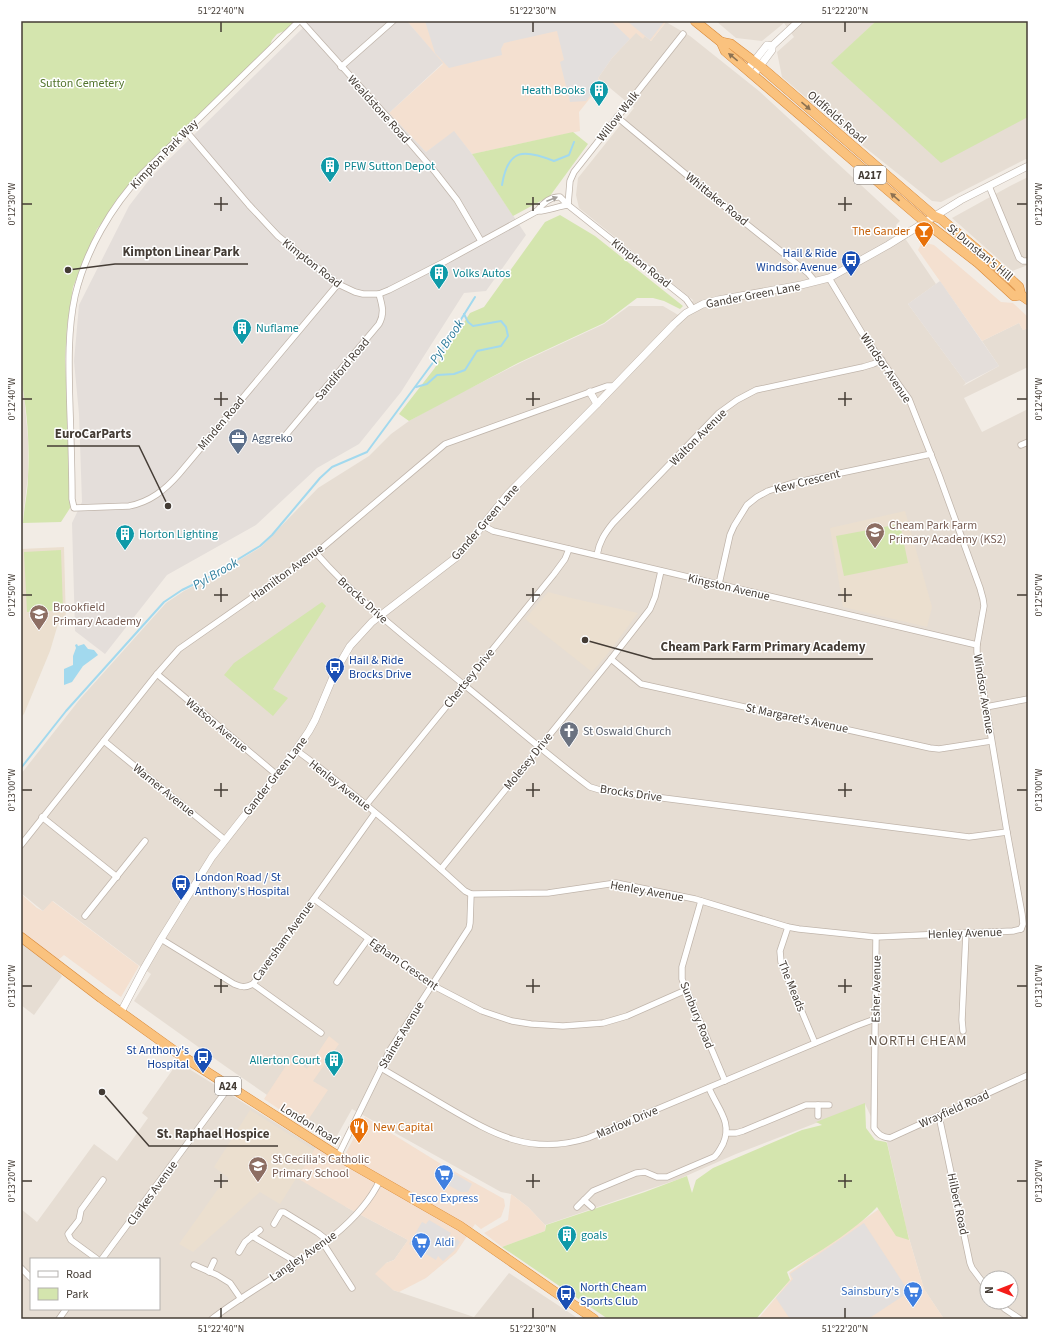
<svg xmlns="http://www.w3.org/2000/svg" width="1049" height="1340" font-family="'Source Sans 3',sans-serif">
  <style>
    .residential { fill: #e6ddd3; fill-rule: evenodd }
    .commercial { fill: #f4e0d0 }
    .industrial { fill: #e4deda }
    .education { fill: #ebdfcf }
    .green { fill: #d4e5ae }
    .parking { fill: #e3dfdd }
    .water { fill: #a2d9ee }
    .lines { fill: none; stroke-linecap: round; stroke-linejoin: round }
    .stream { stroke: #a2d9ee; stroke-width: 2 }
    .minor-casing { stroke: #c0b5ab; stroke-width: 7 }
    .tertiary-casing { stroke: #c0b5ab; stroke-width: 8 }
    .trunk-casing { stroke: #d88838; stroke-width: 10 }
    .minor { stroke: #fff; stroke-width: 5.5 }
    .tertiary { stroke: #fff; stroke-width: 7 }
    .trunk { stroke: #fac27e; stroke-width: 9 }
    .oneway { fill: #8d7252 }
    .oneway2 { fill: #a29e9a }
    .ticks { fill: none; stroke: #443c35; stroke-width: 1.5 }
    .labels { text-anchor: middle; stroke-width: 3; stroke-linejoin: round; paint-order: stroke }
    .shield { fill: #fff; stroke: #7c7672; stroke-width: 1 }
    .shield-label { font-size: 11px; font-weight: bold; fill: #443c35 }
    .park-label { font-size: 12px; fill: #50732a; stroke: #fff }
    .culture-label { font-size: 12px; fill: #0d838f; stroke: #fff; text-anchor: start }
    .street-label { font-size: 12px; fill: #443c35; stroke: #fff }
    .food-label { font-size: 12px; fill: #c56008; stroke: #fff; text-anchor: end }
    .transit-label { font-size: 12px; fill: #164399; stroke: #fff; text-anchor: start }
    .service-label { font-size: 12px; fill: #4e5e75; stroke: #fff; text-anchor: start }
    .education-label { font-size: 12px; fill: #785e54; stroke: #fff; text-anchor: start }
    .worship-label { font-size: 12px; fill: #5b616d; stroke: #fff; text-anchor: start }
    .shop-label { font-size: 12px; fill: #366cbe; stroke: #fff }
    .water-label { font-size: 13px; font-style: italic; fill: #2e7d9c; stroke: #fff }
    .quarter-label { font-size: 14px; letter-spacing: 1px; fill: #66584c; stroke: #fff }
    .leader { fill: none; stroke: #443c35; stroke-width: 1.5 }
    .callout-dot { fill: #443c35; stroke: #fff; stroke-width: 1.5 }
    .callout-label { font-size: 13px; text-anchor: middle; font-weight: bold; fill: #443c35; stroke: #fff; stroke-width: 3; stroke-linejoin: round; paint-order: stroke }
    .neatline { fill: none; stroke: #443c35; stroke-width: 1.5 }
    .ticks-label { font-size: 10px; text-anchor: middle; fill: #443c35 }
  </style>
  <rect width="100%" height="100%" fill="#f2ece5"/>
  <g class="residential">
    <polygon points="716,21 876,21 832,63 1023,119 1028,117 1028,158 941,202 932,201 852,137 782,77 777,52 794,37 784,23 762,41 736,38"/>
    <path d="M666 22 690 36 759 91 900 221 896 225 936 284 908 304 966 383 963 386 999 366 982 341 1019 323 1023 330 1028 328V367L964 398 982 432 1028 409V1319H944L924 1289 906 1228 902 1208 887 1142 877 1129 865 1104 736 1154 679 1179 545 1225 528 1207 511 1194 501 1192 352 1109 334 1141 225 1066 134 1001 151 974 137 964 53 901 43 911 21 893V774L80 699 166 603 184 591 206 580 261 547 318 488 369 456 391 434 409 421 439 404 522 362 604 324 629 306H663L685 319 693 300 579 208 576 195 578 178 634 108 598 78 612 58 636 32 645 36 651 41ZM987 1278H1011V1302H987Z"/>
    <polygon points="1028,177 1028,265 1012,271 952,218 1010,186"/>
    <polygon points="21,378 24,396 28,438 28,476 21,533"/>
    <polygon points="21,942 52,965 62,976 34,1015 21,1005"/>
    <path d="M178 1062 316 1148 314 1150 346 1207 408 1240 394 1260 386 1263 393 1290 474 1317 509 1273 579 1319H21V1209L37 1222 94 1144 117 1161 148 1118 142 1113ZM31 1259H159V1309H31Z"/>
  </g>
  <g class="commercial">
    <polygon points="407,21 665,21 666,22 651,41 645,36 643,39 636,33 612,58 598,78 603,82 579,112 580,131 472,154 454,132 426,152 389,113 443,64"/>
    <polygon points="922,242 934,245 1001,302 1013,303 1028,317 1028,328 1023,330 1019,323 982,341 918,250"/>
    <polygon points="21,894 37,908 43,911 52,901 139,966 121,997 64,955 52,965 21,942"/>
    <polygon points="329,1036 339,1044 313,1081 328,1090 304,1126 264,1099 291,1058 307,1069"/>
    <polygon points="365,1117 441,1164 504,1199 505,1206 501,1217 481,1229 475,1224 456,1253 426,1278 399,1292 393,1290 375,1274 386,1263 394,1260 408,1240 346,1207 297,1178 314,1150 316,1148 340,1164"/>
    <polygon points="511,1194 528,1207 545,1225 545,1231 502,1247 484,1233 508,1220"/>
    <polygon points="902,1208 906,1228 924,1289 944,1319 758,1319 791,1279 789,1273 879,1209"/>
  </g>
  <g class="industrial">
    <polygon points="310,21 407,21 443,63 389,113 426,152 454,131 472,154 526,235 486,291 464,293 401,392 359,444 317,468 256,525 167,575 105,654 75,631 72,523 82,502 79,414 74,361 79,305 129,206 152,176"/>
    <polygon points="940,281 999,366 966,383 908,304"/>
  </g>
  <g class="education">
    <polygon points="905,511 932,607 927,627 843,607 830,528"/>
    <polygon points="64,547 66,624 58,624 50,651 24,714 21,717 21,549"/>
    <polygon points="548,592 571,598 638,613 606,656 592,672 525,619"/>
    <polygon points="250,1110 314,1150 280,1204 260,1192 193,1252 179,1244 218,1189 229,1178 214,1167"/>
  </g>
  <g class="green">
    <path d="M21 21H296L289 29 277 34 272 40 268 50 142 170 97 229 73 287 67 327 65 359 72 505 61 522 23 523C24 507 28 492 28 477 30 444 27 410 21 378Z"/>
    <polygon points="876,21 1028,21 1028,117 941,163 831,63"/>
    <polygon points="573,132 588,144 550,196 513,216 472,154"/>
    <polygon points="560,215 595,236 683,306 680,309 664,301 653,298 637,298 604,323 518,363 409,421 399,414 434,369 470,313 484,307 545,222"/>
    <polygon points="900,524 908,563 844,576 836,536"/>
    <polygon points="61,550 63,610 27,612 24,552"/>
    <polygon points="322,602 326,606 273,689 288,698 273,716 224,675 234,663"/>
    <path d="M865 1103 866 1128 875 1140 886 1142 887 1143 909 1240 896 1236 877 1207C853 1232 817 1253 787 1272L790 1280 756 1319H608L502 1247 545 1231 546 1225 645 1192 687 1176 692 1193 696 1180 713 1168 802 1130 822 1125 816 1122Z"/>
  </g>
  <g class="parking">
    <polygon points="425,21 611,21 630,39 612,58 598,78 600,83 586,101 570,102 560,62 564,60 557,31 504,43 501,49 502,55 449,68 435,53"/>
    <polygon points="627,21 663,21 664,22 650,40"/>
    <polygon points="443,1167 472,1184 468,1192 461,1192 437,1179"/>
    <polygon points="429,1220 451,1233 448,1238 455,1241 457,1239 460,1242 454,1251 443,1261 438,1256 436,1260 409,1244 422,1222 426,1224"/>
    <polygon points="864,1223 909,1292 868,1319 790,1319 776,1298 793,1279 790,1274"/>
  </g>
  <polygon class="water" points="77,644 78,646 84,644 88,649 94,650 98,655 83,666 72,682 64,685 64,669 73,665 73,656 76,648 75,645"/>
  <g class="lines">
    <g class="stream">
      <path d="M502 185C508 148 524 149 554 161L569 155 574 142"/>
      <polyline points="416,387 427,384 437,375 454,374 465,370 477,351 501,346 508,336 506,327 501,321 473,326 468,322 464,314"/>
      <polyline points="21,768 66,711 164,602 182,590 209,577 260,546 272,535 320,478 332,467 367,452 440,353 475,297"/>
    </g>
    <defs>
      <g id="minor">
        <path d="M299 21 143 173C111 207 86 250 75 296 67 333 69 373 70 411 71 440 72 469 72 499L74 508 129 506C150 502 165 490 179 474L338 284"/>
        <polyline points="301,21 391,121 436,173 457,200 481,241"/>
        <polyline points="341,67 393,21"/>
        <polyline points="617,117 724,206 808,273 813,279 814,282"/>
        <path d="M186 131 249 205 278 236 338 284 355 292 363 294H379L389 290 444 262 537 211C543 203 550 196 560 197L568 205 686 299 693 309"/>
        <polyline points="989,186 1019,258 1023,261 1028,261"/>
        <polyline points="568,205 570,181 574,172 683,34"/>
        <path d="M537 211C545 212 558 206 568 205"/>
        <polyline points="829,278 862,333 909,399 939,475 980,588 983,599 984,606 977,645 977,652 1007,832 1022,914 1023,924 1021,929"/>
        <path d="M284 437 379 324C385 313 382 305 379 294"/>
        <polyline points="1021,445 1028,442"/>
        <polyline points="482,525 493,531 977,645"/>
        <path d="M316 553C359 602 412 642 463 684 505 718 546 754 590 787L600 790 969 837 1007 832"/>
        <path d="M597 555C599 542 605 533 613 523L719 413 737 400 756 390 863 367 873 364 882 360"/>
        <polyline points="719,584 730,535 734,526 747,505 757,497 768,491 793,483 931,454"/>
        <polyline points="611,659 641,684 930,748 939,749 991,741"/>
        <polyline points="157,674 277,775"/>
        <polyline points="986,707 1028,699"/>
        <polyline points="104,741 225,840"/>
        <path d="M296 750C355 793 411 842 465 891L471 894 548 893 616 883 695 899 788 927 799 929 876 937 1013 931 1021 929"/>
        <polyline points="366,805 554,574 565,559 569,549"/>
        <polyline points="42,817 117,877"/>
        <polyline points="21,845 157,674 179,649 316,553 445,444 590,392 607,386 614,386"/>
        <polyline points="441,869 611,659 650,609 655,597 661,571"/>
        <polyline points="314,899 432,985 482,1011 512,1021 531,1024 563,1026 603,1023 627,1016 686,990"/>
        <polyline points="701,901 682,967 682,979 725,1081"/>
        <polyline points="85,916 145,841"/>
        <polyline points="788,927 780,951 781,962 815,1043"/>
        <path d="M876 937 874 1128C878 1134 881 1137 890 1138L1028 1075"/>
        <path d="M161 939 234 984C241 987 245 988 253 984L375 813"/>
        <polyline points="337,982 368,939"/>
        <polyline points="253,984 321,1033"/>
        <polyline points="963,1031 962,1020 966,933"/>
        <path d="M381 1068C403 1081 425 1094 447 1107 495 1135 531 1156 588 1138L856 1026 875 1019"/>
        <polyline points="818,1116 818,1105"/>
        <polyline points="939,1116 970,1263 972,1268 987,1288"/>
        <polyline points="727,1133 736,1133 743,1131 806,1105 829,1105"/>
        <polyline points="338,1156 390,1050 469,928 470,923 471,894"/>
        <polyline points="584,1200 592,1207"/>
        <path d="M577 1207 593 1191 636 1173 645 1172 657 1177H667L714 1157C718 1154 720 1149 723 1144 733 1122 717 1108 709 1088"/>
        <polyline points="274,1224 281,1212 284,1212 318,1233 327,1240"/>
        <polyline points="252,1236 296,1262"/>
        <polyline points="323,1243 352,1288"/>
        <polyline points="239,1252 245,1242 260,1230"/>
        <polyline points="97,1259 71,1240 68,1234 79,1220 81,1210 103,1180"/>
        <polyline points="102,1259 229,1087"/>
        <polyline points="194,1265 217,1275 230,1283 241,1299"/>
        <polyline points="21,1268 31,1278"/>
        <polyline points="209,1272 214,1261"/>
        <polyline points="998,1302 1005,1309 1020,1319"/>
        <polyline points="59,1319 66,1309"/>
        <path d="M212 1319C264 1278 352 1241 380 1180"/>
      </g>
      <g id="tertiary">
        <polyline points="748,69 767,45 772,46 799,21"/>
        <polyline points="754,74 772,50 772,46"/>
        <polyline points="590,392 597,404"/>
        <polyline points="121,1012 143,970 161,939 212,857 296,750 309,731 315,720 336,670 350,646 372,622 458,556 508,494 597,404 674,324 686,313 703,304 718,300 801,285 829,278 888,245 961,200 1028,166"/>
      </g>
      <g id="trunk">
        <polyline points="695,21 721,42 725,51 925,222 978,263 1014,296 1021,295"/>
        <polyline points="721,42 731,44 760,66 934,216 941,219 1001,270 1019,287 1021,295 1028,300"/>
        <polyline points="21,937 101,998 176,1052 338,1156 460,1226 594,1319"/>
      </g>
    </defs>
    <use href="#minor" class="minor-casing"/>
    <use href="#tertiary" class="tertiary-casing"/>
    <use href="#trunk" class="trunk-casing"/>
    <use href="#minor" class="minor"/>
    <use href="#tertiary" class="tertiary"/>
    <use href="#trunk" class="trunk"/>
  </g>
  <defs><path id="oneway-solid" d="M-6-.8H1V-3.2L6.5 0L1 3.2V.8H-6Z"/></defs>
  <g class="oneway">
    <use href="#oneway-solid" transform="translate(733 57) rotate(-141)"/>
    <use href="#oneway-solid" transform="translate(806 106) rotate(41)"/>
    <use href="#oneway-solid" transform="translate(895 197) rotate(-139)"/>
  </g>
  <use class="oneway2" href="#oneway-solid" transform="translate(552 199) rotate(-21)"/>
  <path class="ticks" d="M221 22V32M533 22V32M845 22V32M221 197V211M533 197V211M845 197V211M22 204H32M214 204H228M526 204H540M838 204H852M1017 204H1027M221 392V406M533 392V406M845 392V406M22 399H32M214 399H228M526 399H540M838 399H852M1017 399H1027M221 588V602M533 588V602M845 588V602M22 595H32M214 595H228M526 595H540M838 595H852M1017 595H1027M221 783V797M533 783V797M845 783V797M22 790H32M214 790H228M526 790H540M838 790H852M1017 790H1027M221 979V993M533 979V993M845 979V993M22 986H32M214 986H228M526 986H540M838 986H852M1017 986H1027M221 1174V1188M533 1174V1188M845 1174V1188M22 1181H32M214 1181H228M526 1181H540M838 1181H852M1017 1181H1027M221 1308V1318M533 1308V1318M845 1308V1318"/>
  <defs>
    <symbol id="building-pin" viewBox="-11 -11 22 30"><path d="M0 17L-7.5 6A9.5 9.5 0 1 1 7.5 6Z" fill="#0f9aa8" stroke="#fff"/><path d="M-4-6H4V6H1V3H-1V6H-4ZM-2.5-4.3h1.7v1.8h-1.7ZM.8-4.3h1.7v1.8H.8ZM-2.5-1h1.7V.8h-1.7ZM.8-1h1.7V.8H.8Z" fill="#fff"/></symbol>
    <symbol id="bar-pin" viewBox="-11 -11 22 30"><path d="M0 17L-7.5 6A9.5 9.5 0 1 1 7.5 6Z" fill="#e8710a" stroke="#fff"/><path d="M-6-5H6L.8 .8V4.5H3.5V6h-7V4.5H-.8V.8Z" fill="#fff"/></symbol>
    <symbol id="bus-pin" viewBox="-11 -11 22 30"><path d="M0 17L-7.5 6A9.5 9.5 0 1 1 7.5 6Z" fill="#1a4fb4" stroke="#fff"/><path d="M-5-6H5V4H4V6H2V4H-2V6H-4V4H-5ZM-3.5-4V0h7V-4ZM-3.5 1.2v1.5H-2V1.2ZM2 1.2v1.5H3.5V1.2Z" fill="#fff"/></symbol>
    <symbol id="office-pin" viewBox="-11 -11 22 30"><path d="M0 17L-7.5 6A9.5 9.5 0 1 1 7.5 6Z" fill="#5c6f8a" stroke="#fff"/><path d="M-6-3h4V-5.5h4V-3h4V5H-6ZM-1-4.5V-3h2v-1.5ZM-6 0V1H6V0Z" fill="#fff"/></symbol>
    <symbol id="school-pin" viewBox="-11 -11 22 30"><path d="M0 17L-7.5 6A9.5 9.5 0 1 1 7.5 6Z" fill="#8d6e63" stroke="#fff"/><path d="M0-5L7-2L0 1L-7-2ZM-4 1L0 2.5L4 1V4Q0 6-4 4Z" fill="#fff"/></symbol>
    <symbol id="church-pin" viewBox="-11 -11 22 30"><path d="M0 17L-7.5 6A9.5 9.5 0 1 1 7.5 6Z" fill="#6b7280" stroke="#fff"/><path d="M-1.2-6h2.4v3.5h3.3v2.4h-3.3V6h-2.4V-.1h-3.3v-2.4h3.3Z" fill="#fff"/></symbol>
    <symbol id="restaurant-pin" viewBox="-11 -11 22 30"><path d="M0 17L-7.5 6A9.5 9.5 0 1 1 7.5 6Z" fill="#e8710a" stroke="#fff"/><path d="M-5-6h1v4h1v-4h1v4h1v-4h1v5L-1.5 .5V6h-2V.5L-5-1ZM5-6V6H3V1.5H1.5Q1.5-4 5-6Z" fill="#fff"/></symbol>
    <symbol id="supermarket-pin" viewBox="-11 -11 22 30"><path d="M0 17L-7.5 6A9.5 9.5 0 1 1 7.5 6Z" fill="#3f7fe0" stroke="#fff"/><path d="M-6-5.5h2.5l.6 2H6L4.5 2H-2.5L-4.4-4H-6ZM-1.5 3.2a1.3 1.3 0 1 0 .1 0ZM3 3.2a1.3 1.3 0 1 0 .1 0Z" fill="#fff"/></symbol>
  </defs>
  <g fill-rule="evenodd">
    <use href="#building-pin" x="588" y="79" width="22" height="30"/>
    <use href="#building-pin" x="319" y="155" width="22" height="30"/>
    <use href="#bar-pin" x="913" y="220" width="22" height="30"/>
    <use href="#bus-pin" x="840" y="249" width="22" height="30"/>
    <use href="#building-pin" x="428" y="262" width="22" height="30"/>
    <use href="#building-pin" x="231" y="317" width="22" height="30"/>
    <use href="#office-pin" x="227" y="427" width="22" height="30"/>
    <use href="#school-pin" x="864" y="521" width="22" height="30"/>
    <use href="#building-pin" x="114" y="523" width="22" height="30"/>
    <use href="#school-pin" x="28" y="603" width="22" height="30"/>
    <use href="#bus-pin" x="324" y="656" width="22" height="30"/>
    <use href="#church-pin" x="558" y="720" width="22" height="30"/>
    <use href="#bus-pin" x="170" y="873" width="22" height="30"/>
    <use href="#bus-pin" x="192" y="1046" width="22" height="30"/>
    <use href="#building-pin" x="323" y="1049" width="22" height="30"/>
    <use href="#restaurant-pin" x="348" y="1116" width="22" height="30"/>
    <use href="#school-pin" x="247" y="1155" width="22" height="30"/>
    <use href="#supermarket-pin" x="433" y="1163" width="22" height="30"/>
    <use href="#building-pin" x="556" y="1224" width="22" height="30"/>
    <use href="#supermarket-pin" x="410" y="1231" width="22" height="30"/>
    <use href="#supermarket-pin" x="902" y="1280" width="22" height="30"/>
    <use href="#bus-pin" x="555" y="1283" width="22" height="30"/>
  </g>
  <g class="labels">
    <g class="shield">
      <rect x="854" y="166" width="32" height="18" rx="3"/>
      <rect x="215" y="1077" width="26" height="18" rx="3"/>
    </g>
    <g class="shield-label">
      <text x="870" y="179">A217</text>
      <text x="228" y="1090">A24</text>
    </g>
    <g class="park-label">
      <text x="82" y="87">Sutton Cemetery</text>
    </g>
    <g class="culture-label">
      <text x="585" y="94" text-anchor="end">Heath Books</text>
      <text x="344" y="170">PFW Sutton Depot</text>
      <text x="453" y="277">Volks Autos</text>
      <text x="256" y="332">Nuflame</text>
      <text x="139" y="538">Horton Lighting</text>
      <text x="320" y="1064" text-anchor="end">Allerton Court</text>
      <text x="581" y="1239">goals</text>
    </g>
    <g class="street-label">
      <text transform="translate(379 109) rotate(48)" y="4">Wealdstone Road</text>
      <text transform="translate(618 116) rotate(-52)" y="4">Willow Walk</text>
      <text transform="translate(837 117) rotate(41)" y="4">Oldfields Road</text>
      <text transform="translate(164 154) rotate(-46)" y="4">Kimpton Park Way</text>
      <text transform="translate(717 199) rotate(39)" y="4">Whittaker Road</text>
      <text transform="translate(980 252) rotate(40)" y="4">St Dunstan's Hill</text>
      <text transform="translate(312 263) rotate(38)" y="4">Kimpton Road</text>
      <text transform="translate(641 263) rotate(38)" y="4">Kimpton Road</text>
      <text transform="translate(753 295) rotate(-11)" y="4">Gander Green Lane</text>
      <text transform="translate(886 368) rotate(56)" y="4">Windsor Avenue</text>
      <text transform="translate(342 369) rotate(-50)" y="4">Sandiford Road</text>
      <text transform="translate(221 423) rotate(-50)" y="4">Minden Road</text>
      <text transform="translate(698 437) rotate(-45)" y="4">Walton Avenue</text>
      <text transform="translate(807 481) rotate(-14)" y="4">Kew Crescent</text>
      <text transform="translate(485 522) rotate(-49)" y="4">Gander Green Lane</text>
      <text transform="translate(287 572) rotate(-36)" y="4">Hamilton Avenue</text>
      <text transform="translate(729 587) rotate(13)" y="4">Kingston Avenue</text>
      <text transform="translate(363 600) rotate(42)" y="4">Brocks Drive</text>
      <text transform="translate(469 678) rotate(-51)" y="4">Chertsey Drive</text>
      <text transform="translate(984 694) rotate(81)" y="4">Windsor Avenue</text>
      <text transform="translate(797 718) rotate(12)" y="4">St Margaret's Avenue</text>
      <text transform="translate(217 725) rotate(40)" y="4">Watson Avenue</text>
      <text transform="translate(528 761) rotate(-51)" y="4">Molesey Drive</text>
      <text transform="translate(275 776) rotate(-52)" y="4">Gander Green Lane</text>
      <text transform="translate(340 785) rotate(38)" y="4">Henley Avenue</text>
      <text transform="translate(164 790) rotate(39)" y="4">Warner Avenue</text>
      <text transform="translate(631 793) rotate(8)" y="4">Brocks Drive</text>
      <text transform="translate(647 891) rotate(10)" y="4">Henley Avenue</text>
      <text transform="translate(965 933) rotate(-2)" y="4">Henley Avenue</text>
      <text transform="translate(283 941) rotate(-54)" y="4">Caversham Avenue</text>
      <text transform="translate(404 964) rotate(35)" y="4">Egham Crescent</text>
      <text transform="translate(792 986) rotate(68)" y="4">The Meads</text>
      <text transform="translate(876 989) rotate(-89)" y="4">Esher Avenue</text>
      <text transform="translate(697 1015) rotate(68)" y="4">Sunbury Road</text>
      <text transform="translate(401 1035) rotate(-59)" y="4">Staines Avenue</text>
      <text transform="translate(954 1109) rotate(-24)" y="4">Wrayfield Road</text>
      <text transform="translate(627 1122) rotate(-23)" y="4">Marlow Drive</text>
      <text transform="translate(310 1124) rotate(32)" y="4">London Road</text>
      <text transform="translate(152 1193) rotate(-54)" y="4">Clarkes Avenue</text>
      <text transform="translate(958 1204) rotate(78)" y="4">Hilbert Road</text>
      <text transform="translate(303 1256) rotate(-35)" y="4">Langley Avenue</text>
    </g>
    <g class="food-label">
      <text x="910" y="235">The Gander</text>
      <text x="373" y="1131" text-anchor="start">New Capital</text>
    </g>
    <g class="transit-label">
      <text x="837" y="257" text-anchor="end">Hail &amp; Ride<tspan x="837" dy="14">Windsor Avenue</tspan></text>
      <text x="349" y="664">Hail &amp; Ride<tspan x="349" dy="14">Brocks Drive</tspan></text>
      <text x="195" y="881">London Road / St<tspan x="195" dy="14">Anthony's Hospital</tspan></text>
      <text x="189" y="1054" text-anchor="end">St Anthony's<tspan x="189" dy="14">Hospital</tspan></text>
      <text x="580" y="1291">North Cheam<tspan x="580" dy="14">Sports Club</tspan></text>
    </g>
    <g class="service-label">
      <text x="252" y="442">Aggreko</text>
    </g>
    <g class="education-label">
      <text x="889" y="529">Cheam Park Farm<tspan x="889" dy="14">Primary Academy (KS2)</tspan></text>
      <text x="53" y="611">Brookfield<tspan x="53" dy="14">Primary Academy</tspan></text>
      <text x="272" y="1163">St Cecilia's Catholic<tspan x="272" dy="14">Primary School</tspan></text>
    </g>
    <g class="worship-label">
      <text x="583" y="735">St Oswald Church</text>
    </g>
    <g class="shop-label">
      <text x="444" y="1202">Tesco Express</text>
      <text x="435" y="1246" text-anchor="start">Aldi</text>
      <text x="899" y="1295" text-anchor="end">Sainsbury's</text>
    </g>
    <g class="water-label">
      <text transform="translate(446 341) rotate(-56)" y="5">Pyl Brook</text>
      <text transform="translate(215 573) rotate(-30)" y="5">Pyl Brook</text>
    </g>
    <g class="quarter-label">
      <text x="918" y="1045">NORTH CHEAM</text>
    </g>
  </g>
  <path class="leader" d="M68 270L115 264H248M168 506L139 446H47M585 640L653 659H873M102 1092L149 1146H278"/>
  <g class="callout-dot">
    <circle cx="68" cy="270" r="4"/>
    <circle cx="168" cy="506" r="4"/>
    <circle cx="585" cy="640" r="4"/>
    <circle cx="102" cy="1092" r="4"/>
  </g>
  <g class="callout-label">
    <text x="181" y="256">Kimpton Linear Park</text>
    <text x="93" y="438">EuroCarParts</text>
    <text x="763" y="651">Cheam Park Farm Primary Academy</text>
    <text x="213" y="1138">St. Raphael Hospice</text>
  </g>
  <rect width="1049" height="1340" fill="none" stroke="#ffffff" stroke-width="44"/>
  <rect x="30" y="1258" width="130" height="52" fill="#ffffff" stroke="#b4b1ae"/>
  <rect x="38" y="1271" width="20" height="6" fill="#ffffff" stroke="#b4b1ae"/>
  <text x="66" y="1278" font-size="12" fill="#443c35">Road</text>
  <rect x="38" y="1288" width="20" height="12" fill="#d4e5ae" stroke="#b4b1ae"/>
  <text x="66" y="1298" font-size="12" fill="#443c35">Park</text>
  <g transform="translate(999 1290) rotate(270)"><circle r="19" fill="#ffffff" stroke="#b4b1ae"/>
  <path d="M0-3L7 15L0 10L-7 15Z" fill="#f41d1a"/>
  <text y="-6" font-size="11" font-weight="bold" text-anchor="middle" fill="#443c35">N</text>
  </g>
  <rect x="22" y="22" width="1005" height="1296" class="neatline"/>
  <g class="ticks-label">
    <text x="221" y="14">51°22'40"N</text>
    <text x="533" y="14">51°22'30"N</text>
    <text x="845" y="14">51°22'20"N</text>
    <text transform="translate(1038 204) rotate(-90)" y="4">0°12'30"W</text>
    <text transform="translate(11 204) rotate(-90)" y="4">0°12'30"W</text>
    <text transform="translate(1038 399) rotate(-90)" y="4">0°12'40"W</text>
    <text transform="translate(11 399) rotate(-90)" y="4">0°12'40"W</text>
    <text transform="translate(1038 595) rotate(-90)" y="4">0°12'50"W</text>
    <text transform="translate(11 595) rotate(-90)" y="4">0°12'50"W</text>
    <text transform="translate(1038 790) rotate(-90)" y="4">0°13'00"W</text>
    <text transform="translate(11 790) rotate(-90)" y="4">0°13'00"W</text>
    <text transform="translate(1038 986) rotate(-90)" y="4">0°13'10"W</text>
    <text transform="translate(11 986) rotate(-90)" y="4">0°13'10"W</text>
    <text transform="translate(1038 1181) rotate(-90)" y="4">0°13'20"W</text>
    <text transform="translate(11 1181) rotate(-90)" y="4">0°13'20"W</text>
    <text x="221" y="1332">51°22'40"N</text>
    <text x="533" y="1332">51°22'30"N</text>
    <text x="845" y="1332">51°22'20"N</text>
  </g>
</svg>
